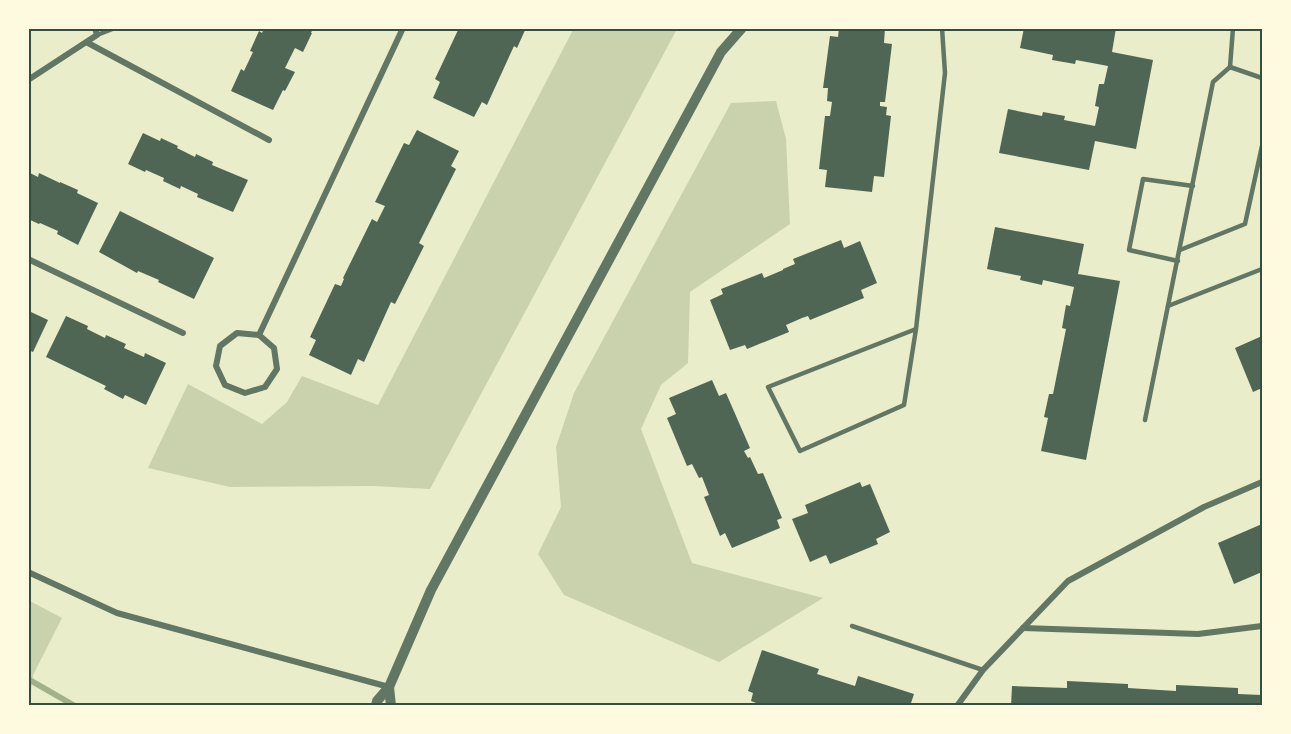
<svg xmlns="http://www.w3.org/2000/svg" width="1291" height="734" font-family="Poppins,sans-serif">
  <style>
    .green { fill: #cad2ad }
    .lines { fill: none; stroke-linecap: round; stroke-linejoin: round }
    .stream { stroke: #a3b18a; stroke-width: 6 }
    .building { fill: #4f6655 }
    .service { stroke: #617663; stroke-width: 4.5 }
    .minor { stroke: #617663; stroke-width: 6 }
    .tertiary { stroke: #617663; stroke-width: 10 }
    .neatline { fill: none; stroke: #344e41; stroke-width: 2 }
  </style>
  <rect width="100%" height="100%" fill="#e9edc9"/>
  <g class="green">
    <polygon points="574,28 677,29 430,489 374,486 230,487 148,468 188,384 262,424 287,402 302,376 378,405"/>
    <polygon points="776,101 786,139 790,224 690,292 688,363 661,385 641,429 692,563 823,598 719,662 564,595 538,554 561,507 556,447 574,393 731,103"/>
    <polygon points="28,600 62,618 33,675 29,706"/>
  </g>
  <g class="lines">
    <polyline class="stream" points="28,679 75,706"/>
  </g>
  <g class="building">
    <polygon points="264,28 313,28 311,33 312,33 303,52 295,48 285,68 295,72 285,91 283,90 273,110 231,91 241,69 244,71 253,52 250,51 259,31 262,33"/>
    <polygon points="459,28 526,28 517,48 514,46 487,105 482,102 474,117 433,98 440,82 435,79"/>
    <polygon points="839,28 885,28 884,43 892,44 885,102 880,102 880,106 887,107 886,115 891,116 884,177 874,176 872,192 825,187 827,170 819,169 825,116 830,116 832,102 827,101 828,88 823,88 830,36 838,37"/>
    <polygon points="1024,28 1116,28 1112,52 1153,60 1136,149 1095,141 1089,170 999,153 1008,109 1042,116 1043,112 1065,116 1064,120 1095,126 1099,107 1095,106 1099,84 1104,84 1108,66 1076,60 1075,64 1052,60 1053,55 1020,48"/>
    <polygon points="417,130 459,151 451,166 456,169 419,243 424,246 395,304 391,302 364,362 358,359 351,375 309,355 316,340 310,337 335,284 341,286 344,279 343,278 372,219 377,222 385,206 375,202 404,143 409,145"/>
    <polygon points="143,133 160,141 161,138 178,146 177,148 195,157 196,154 213,162 212,165 248,180 233,212 197,197 198,194 181,186 180,189 163,181 164,178 146,170 145,172 128,164"/>
    <polygon points="28,172 38,177 39,173 60,183 60,182 78,190 77,193 98,203 78,245 57,234 58,231 40,223 39,224 28,219"/>
    <polygon points="120,211 214,258 194,299 158,282 159,280 138,271 137,273 99,252"/>
    <polygon points="995,227 1084,244 1078,274 1120,281 1086,460 1041,451 1048,418 1044,417 1049,394 1053,394 1066,329 1062,328 1066,305 1070,306 1074,287 1043,280 1042,285 1020,280 1021,276 987,269"/>
    <polygon points="841,240 844,248 860,241 877,283 861,290 864,298 810,320 808,316 802,318 786,325 789,332 747,349 745,345 730,350 710,300 723,294 721,289 762,273 764,278 783,270 783,269 795,264 793,259"/>
    <polygon points="31,312 48,320 33,352 28,350 28,313"/>
    <polygon points="66,316 88,326 87,329 105,338 106,335 126,344 124,348 144,357 145,353 166,363 146,405 125,395 123,399 104,389 106,386 46,357"/>
    <polygon points="1262,336 1262,388 1253,392 1235,348"/>
    <polygon points="712,380 719,396 726,393 750,448 744,451 748,458 750,457 758,474 763,473 782,518 777,520 780,528 732,548 725,533 720,536 704,497 709,495 702,477 699,478 692,464 687,466 667,418 676,414 669,398"/>
    <polygon points="860,482 862,487 870,484 890,532 876,539 878,544 830,564 826,555 810,562 792,519 808,513 805,505"/>
    <polygon points="1262,524 1262,572 1234,584 1218,543"/>
    <polygon points="762,650 819,669 817,674 855,686 858,676 914,694 910,706 764,706 751,701 753,693 748,691"/>
    <polygon points="1067,681 1128,684 1128,688 1176,691 1176,685 1238,688 1238,694 1262,695 1262,706 1011,706 1012,686 1067,688"/>
  </g>
  <g class="lines">
    <g class="service">
      <polyline points="97,35 115,28"/>
      <polyline points="1230,67 1262,78"/>
      <polyline points="1180,250 1245,224 1262,146"/>
      <polyline points="1178,261 1129,250 1143,179 1193,186"/>
      <polyline points="1168,306 1262,269"/>
      <polyline points="916,329 768,387 800,451 904,405 916,329 945,73 942,28"/>
      <polyline points="1145,420 1213,82 1230,67 1233,28"/>
      <polyline points="852,626 983,670"/>
    </g>
    <g class="minor">
      <polyline points="88,43 269,140"/>
      <polyline points="28,80 97,35 95,28"/>
      <polyline points="28,259 183,333"/>
      <polygon points="237,333 259,335 274,348 277,369 265,387 245,393 225,385 216,366 220,346"/>
      <polyline points="259,335 403,28"/>
      <polyline points="28,572 117,613 389,687"/>
      <polyline points="1023,628 1198,634 1262,626"/>
      <polyline points="957,706 983,670 1068,581 1204,507 1262,482"/>
    </g>
    <g class="tertiary">
      <polyline points="389,687 391,706"/>
      <polyline points="376,706 377,701 389,687 431,590 721,52 742,28"/>
    </g>
  </g>
  <rect width="1291" height="734" fill="none" stroke="#fefae0" stroke-width="60"/>
  <rect x="30" y="30" width="1231" height="674" class="neatline"/>
</svg>
